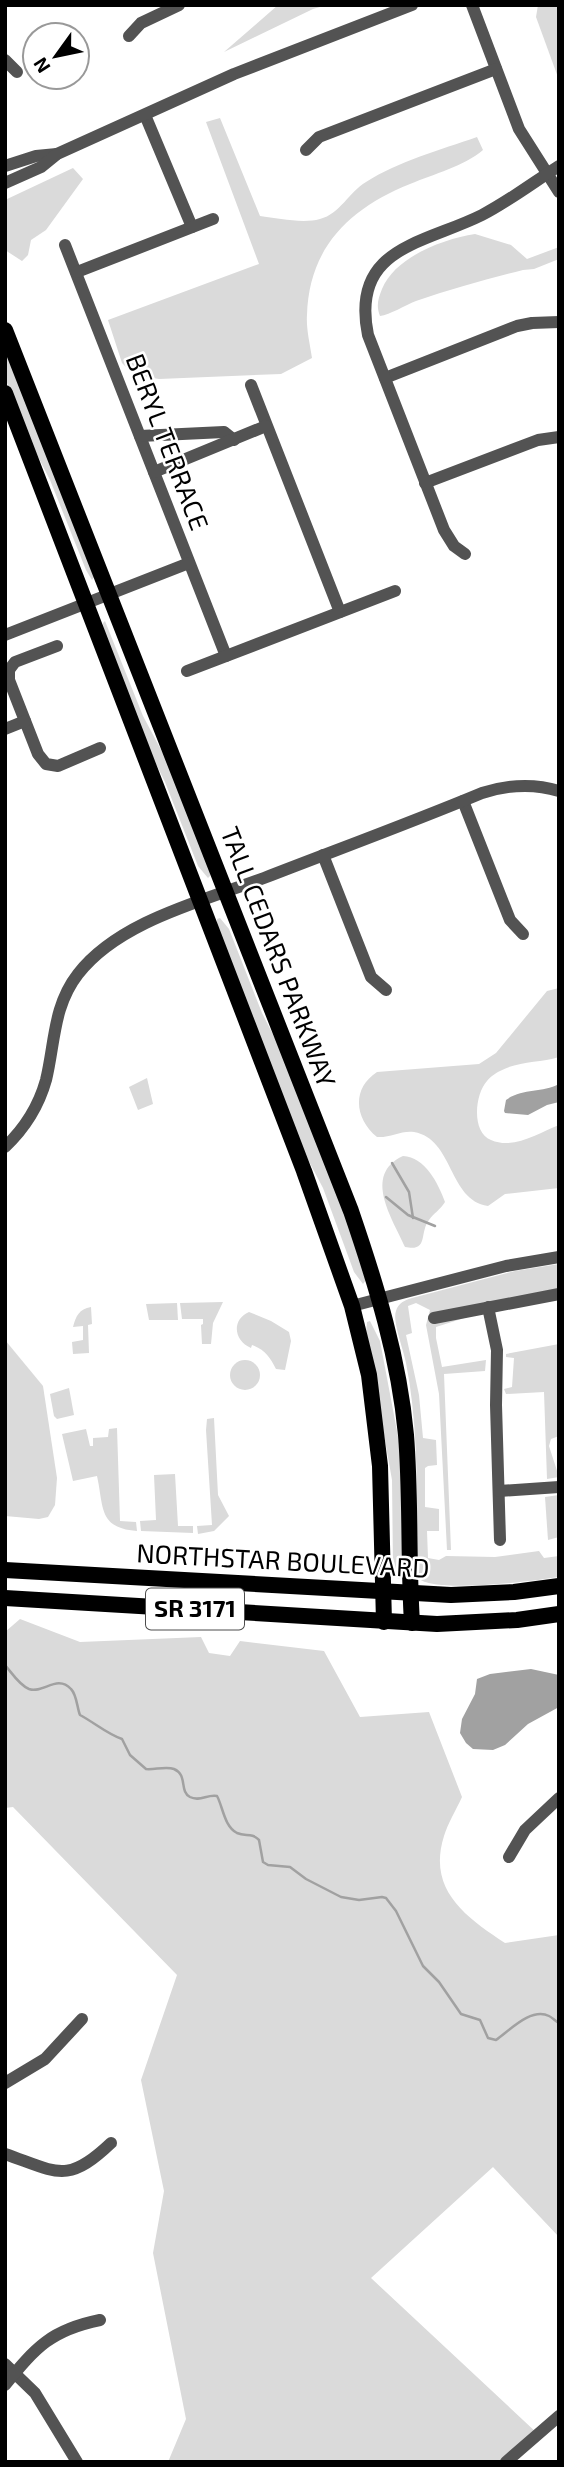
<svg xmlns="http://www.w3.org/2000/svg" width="564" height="2467" font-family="'Exo 2',sans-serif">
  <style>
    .green { fill: #dadada }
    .water { fill: #a1a1a1 }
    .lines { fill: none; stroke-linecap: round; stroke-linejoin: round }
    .stream { stroke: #a1a1a1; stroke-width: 2.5 }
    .minor { stroke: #535353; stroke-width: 12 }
    .major { stroke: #000; stroke-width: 16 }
    .labels { text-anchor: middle; stroke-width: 5; stroke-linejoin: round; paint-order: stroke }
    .shield { fill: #fff; stroke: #4c4c4c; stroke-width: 2 }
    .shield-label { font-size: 24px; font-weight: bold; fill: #000 }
    .street-label { font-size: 26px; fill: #000; stroke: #fff }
  </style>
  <rect width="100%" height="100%" fill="#fff"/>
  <g class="green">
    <polygon points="278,5 327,5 313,9 224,52"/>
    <polygon points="538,5 559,5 559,80 536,17"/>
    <path d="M220 118 260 216C278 218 302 224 320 219 340 214 349 192 366 182 399 161 440 150 477 137L483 150C464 166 434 174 410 184 350 208 309 247 307 315 306 329 310 344 312 358L281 374 159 379 134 375 122 363 108 320 259 264 206 122Z"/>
    <polygon points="73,168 83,179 46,230 31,240 28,255 22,261 5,250 5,200"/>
    <path d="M475 234 511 245 527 259 559 247V259L534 269 523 270C487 279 451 289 416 301 405 305 390 315 380 316 376 306 378 299 382 289 395 257 443 239 475 234Z"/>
    <polygon points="5,347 94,577 92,580 86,570 50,480 32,445 5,378"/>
    <polygon points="105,621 143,716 167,761 210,867 210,876 208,878 198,866 165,782 144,740 104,632 103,623"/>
    <polygon points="220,918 229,929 262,1013 284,1056 350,1226 366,1280 363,1284 354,1272 323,1188 304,1152 217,927 217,919"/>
    <path d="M559 988V1057C540 1063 518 1061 500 1071 496 1073 490 1077 487 1081 475 1094 471 1132 491 1140 514 1150 538 1133 559 1125V1188L505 1194 488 1206C448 1200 454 1139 414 1132 402 1130 390 1138 377 1137 355 1119 351 1089 377 1072L479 1064 496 1053 547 991Z"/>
    <polygon points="147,1078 153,1104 138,1110 129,1087"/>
    <path d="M403 1156C425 1157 438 1183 445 1202 440 1210 434 1213 429 1220 419 1233 429 1252 405 1247 393 1219 362 1175 403 1156Z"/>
    <path d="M559 1264V1288L436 1327V1338L442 1367 486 1360 485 1371 444 1374 451 1550H447L439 1394 426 1325 430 1310 416 1303 408 1306 412 1333 406 1335 419 1395 423 1438 436 1440 437 1465 428 1466 425 1468V1507L439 1509V1531H427L428 1558 439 1560 446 1556 495 1557 539 1551 544 1558 559 1556V1577C533 1581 434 1594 418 1578 416 1507 420 1433 406 1363 404 1351 392 1321 396 1311 398 1303 405 1300 412 1298L515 1271Z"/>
    <polygon points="223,1302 213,1323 211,1344 202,1344 201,1325 203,1324 203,1319 182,1319 180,1303"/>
    <polygon points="177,1303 178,1320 149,1320 146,1304"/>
    <path d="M91 1307 92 1324 88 1325 89 1353 73 1354 72 1342 83 1340V1326L73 1327C76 1316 79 1309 91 1307Z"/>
    <path d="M249 1312 271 1321 289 1332 291 1341 285 1370 276 1369C270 1357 265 1350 252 1345L251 1348C234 1341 231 1320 249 1312Z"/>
    <polygon points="370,1321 380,1341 403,1463 403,1573 399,1579 395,1577 393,1567 392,1480 366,1333 367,1322"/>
    <polygon points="5,1340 43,1386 57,1478 55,1505 48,1517 39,1519 5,1516"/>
    <polygon points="559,1344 559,1436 551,1439 549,1446 559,1477 547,1479 544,1392 506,1394 504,1389 512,1387 514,1358 506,1357 506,1354"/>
    <circle cx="245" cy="1375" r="15"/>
    <polygon points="69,1388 74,1415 57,1419 54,1416 50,1394"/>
    <polygon points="214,1418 218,1495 229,1516 214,1531 198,1534 197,1526 212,1525 206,1430 207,1419"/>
    <path d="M117 1428 120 1521 136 1522 137 1531C98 1528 104 1507 97 1476L73 1481 62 1434 86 1429 90 1446H93V1438L108 1437 109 1429Z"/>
    <polygon points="175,1474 178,1526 193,1526 193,1533 141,1531 140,1521 156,1520 154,1475"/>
    <polygon points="559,1495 559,1537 548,1540 545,1497"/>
    <path d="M20 1619 80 1642 201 1637 209 1653 230 1656 240 1641 324 1651 360 1717 429 1712 462 1797C456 1810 448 1823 444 1836 427 1890 466 1917 505 1943L559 1935V2237L493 2167 371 2278 538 2434 505 2462H168L186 2419 153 2253 164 2191 141 2080 177 1975 13 1807 5 1808V1632Z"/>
  </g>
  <g class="water">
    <path d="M559 1084V1102L547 1105 528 1115 505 1113 504 1111 506 1100C522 1088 542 1093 559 1084Z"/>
    <polygon points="531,1669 559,1675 559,1707 528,1724 505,1745 493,1750 473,1749 466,1743 460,1733 462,1719 475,1694 477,1679 490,1674"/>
  </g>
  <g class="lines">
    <g class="stream">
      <polyline points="392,1163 409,1192 413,1218"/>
      <polyline points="386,1197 408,1215 435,1226"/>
      <path d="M5 1665C12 1673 19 1685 29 1689 43 1694 57 1674 71 1689 77 1695 77 1708 80 1715 95 1723 107 1734 122 1739L130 1755 146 1769C154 1770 166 1766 174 1769 188 1775 179 1791 190 1797 200 1802 207 1794 217 1796 223 1807 224 1826 237 1833 246 1837 251 1832 259 1840L263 1862 268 1865 290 1867 306 1879 341 1897 359 1900 382 1897 386 1898 396 1911 423 1966 439 1982 461 2014 480 2020 488 2038 496 2040C509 2031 531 2007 549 2016 553 2018 555 2021 559 2023"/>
    </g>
    <g class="minor">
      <polyline points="472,5 519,129 559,192"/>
      <polyline points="129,36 141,23 179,5"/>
      <polyline points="5,60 17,72"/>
      <polyline points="145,115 192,227"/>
      <polyline points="306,150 319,137 496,69"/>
      <polyline points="5,166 36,156 57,154"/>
      <polyline points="5,183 41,167 57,154 234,74 412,5"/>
      <polyline points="65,245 226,656"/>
      <polyline points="77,272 213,219"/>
      <polyline points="385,378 517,326 532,323 559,322"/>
      <polyline points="251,385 340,612"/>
      <polyline points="140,436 224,432 234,440"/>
      <polyline points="154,472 266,426"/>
      <polyline points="425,483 538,440 559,437"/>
      <path d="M465 554 454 546 444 530 368 335C350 247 424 244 482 215 509 201 534 182 559 166"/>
      <polyline points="5,635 189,563"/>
      <polyline points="57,646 15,662 9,670 9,680 38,754 46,764 58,766 100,748"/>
      <polyline points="187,671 395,591"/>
      <polyline points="5,729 25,721"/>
      <polyline points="463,801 510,920 523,934"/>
      <polyline points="323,855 371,977 386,990"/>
      <path d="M5 1147C24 1129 39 1105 46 1080 55 1043 53 1006 78 974 119 921 203 901 264 878 336 850 410 823 482 793 507 785 533 783 559 791"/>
      <polyline points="352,1306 506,1266 559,1257"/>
      <polyline points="488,1307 497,1350 496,1405 500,1540"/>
      <polyline points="434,1318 559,1294"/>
      <polyline points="499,1491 559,1487"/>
      <polyline points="509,1857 525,1830 559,1798"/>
      <polyline points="5,2083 45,2059 82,2019"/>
      <path d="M5 2154C57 2172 67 2185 111 2143"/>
      <polyline points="5,2364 35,2393 77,2462"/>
      <path d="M5 2385C36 2347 51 2330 100 2320"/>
      <polyline points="506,2462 559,2416"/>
    </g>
    <g class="major">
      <path d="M5 330 351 1211C376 1284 399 1358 406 1435 411 1498 408 1560 412 1623"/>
      <polyline points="5,393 304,1171 352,1306 369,1375 380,1466 384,1622"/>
      <polyline points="5,1570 451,1595 514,1592 559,1586"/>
      <polyline points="5,1598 437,1624 517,1620 559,1614"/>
    </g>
  </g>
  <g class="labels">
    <rect class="shield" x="146" y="1588.5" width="98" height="41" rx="5"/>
    <g class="shield-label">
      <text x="195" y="1617">SR 3171</text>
    </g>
    <g class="street-label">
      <text transform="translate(167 442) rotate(69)" y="9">BERYL TERRACE</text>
      <text transform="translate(278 957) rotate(69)" y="9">TALL CEDARS PARKWAY</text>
      <text transform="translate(283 1561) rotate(3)" y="9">NORTHSTAR BOULEVARD</text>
    </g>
  </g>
  <rect width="564" height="2467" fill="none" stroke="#000000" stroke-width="14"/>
  <g transform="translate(56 56) rotate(237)"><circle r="33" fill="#ffffff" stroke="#999999" stroke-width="2"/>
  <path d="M0-5L12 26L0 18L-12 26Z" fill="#000000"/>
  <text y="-10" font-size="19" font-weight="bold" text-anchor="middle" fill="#000000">N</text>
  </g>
</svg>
